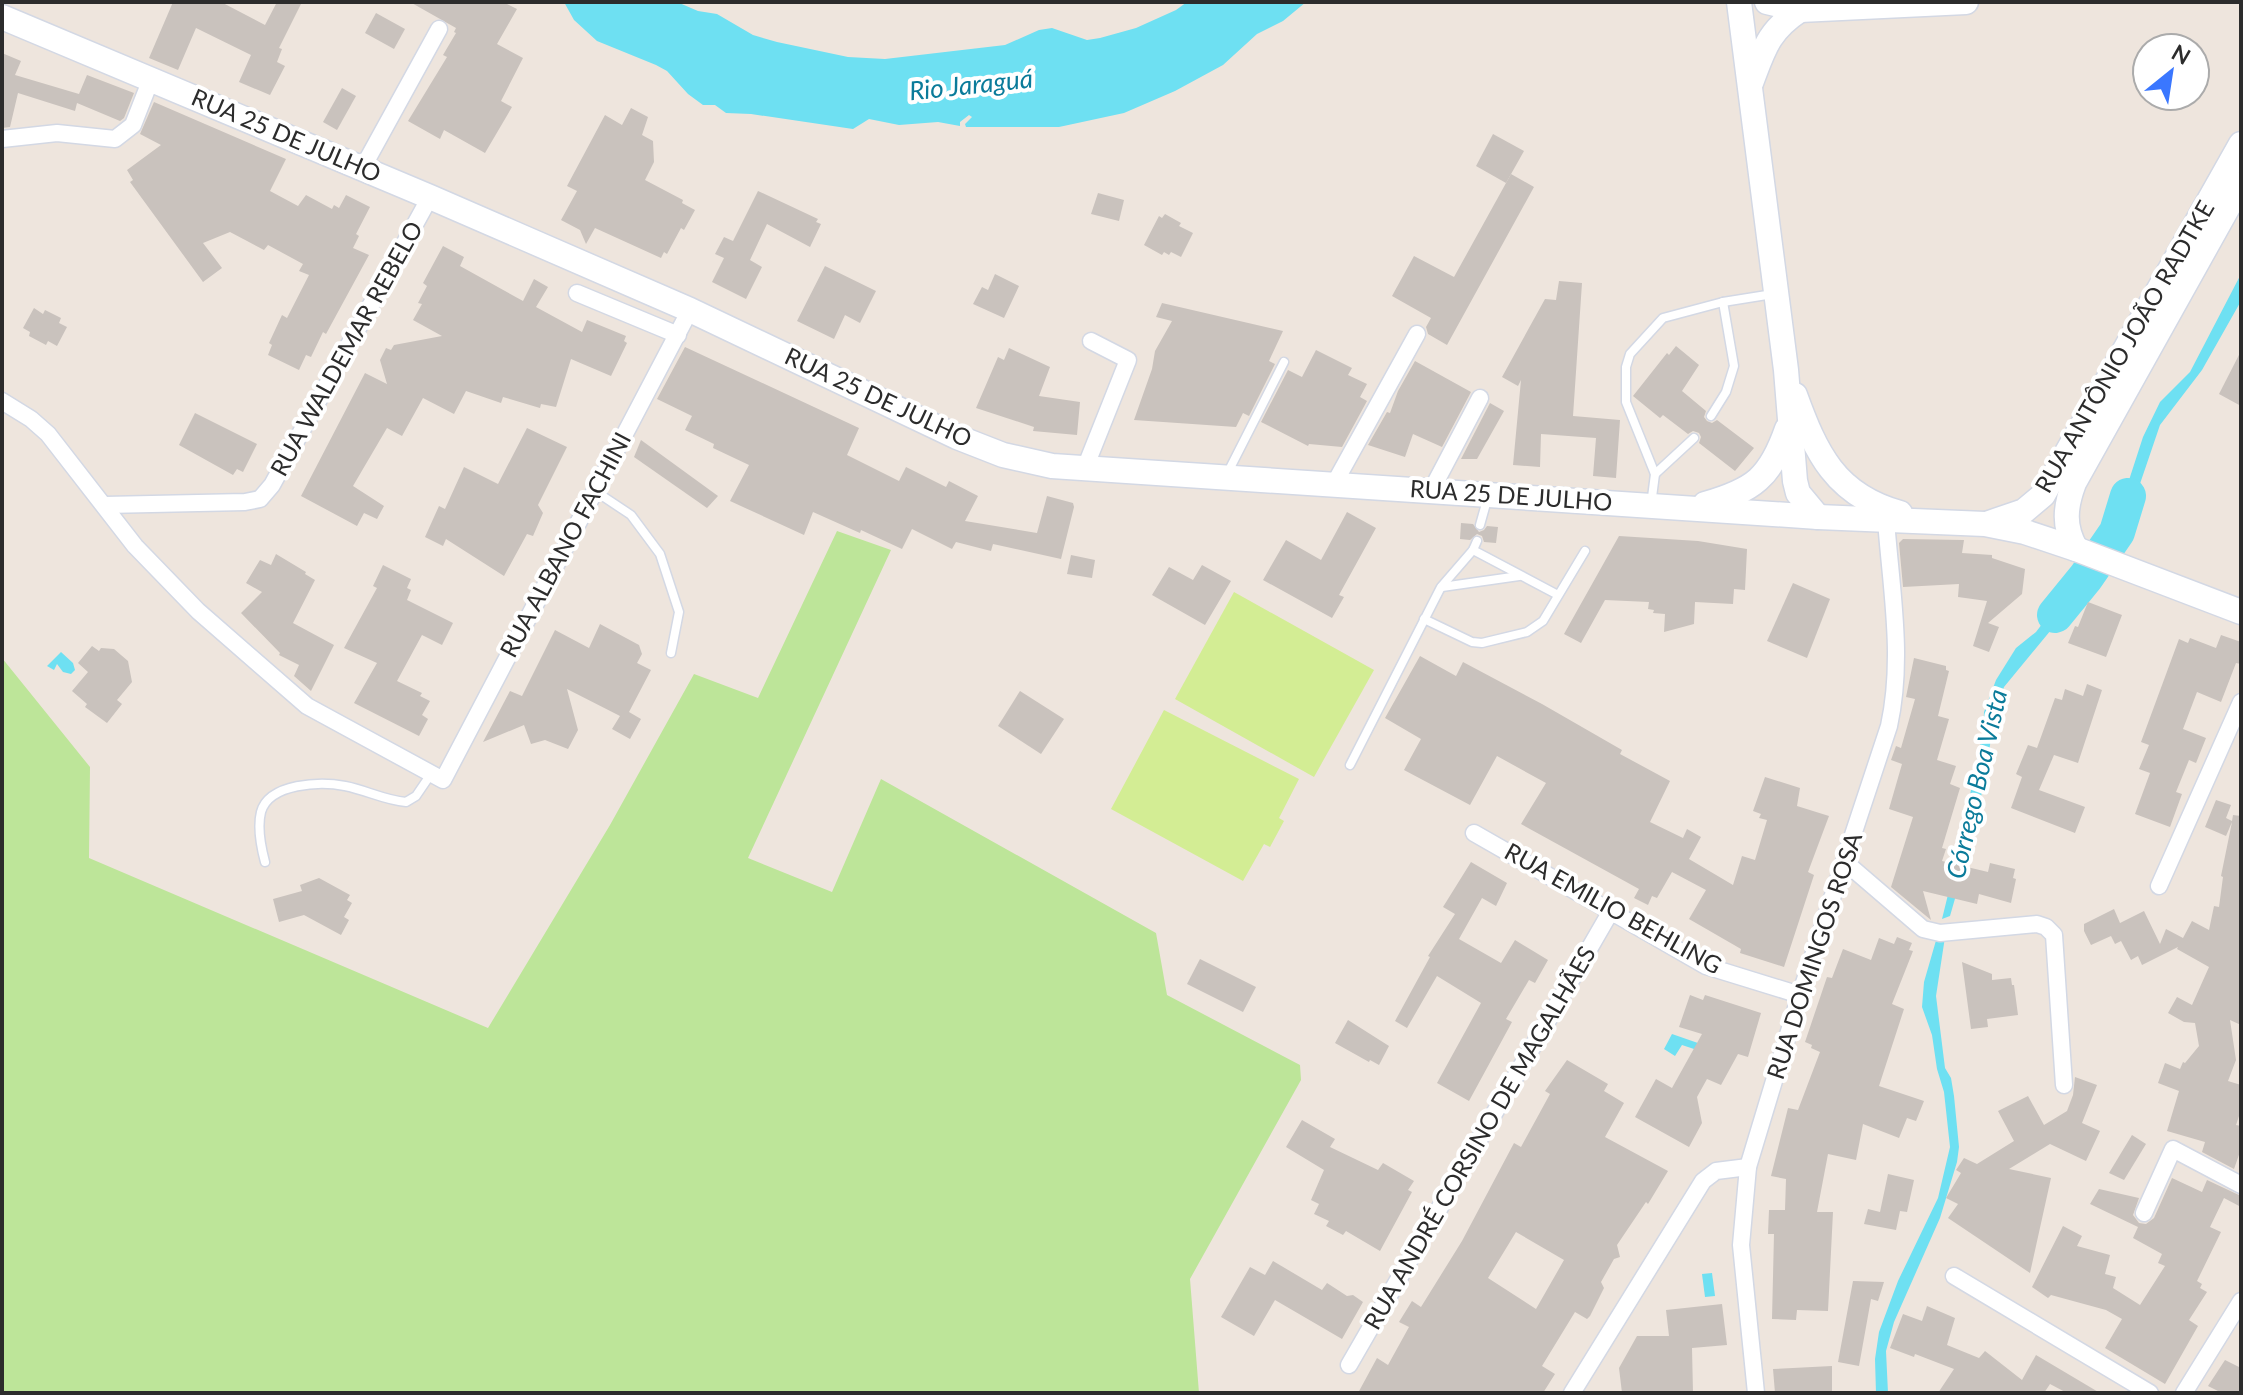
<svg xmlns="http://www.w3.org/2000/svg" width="2243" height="1395" font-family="Lato,sans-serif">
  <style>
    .green { fill: #bde599 }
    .pitch { fill: #d3ed94 }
    .water { fill: #6ee0f2 }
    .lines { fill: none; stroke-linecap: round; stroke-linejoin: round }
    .river { stroke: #6ee0f2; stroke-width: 36 }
    .building { fill: #c9c2bd; fill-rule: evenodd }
    .lane-casing { stroke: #d3d8e4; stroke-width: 11 }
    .street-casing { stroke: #d3d8e4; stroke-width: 19 }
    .secondary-casing { stroke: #d3d8e4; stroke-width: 27 }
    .lane { stroke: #fff; stroke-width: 8 }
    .street { stroke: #fff; stroke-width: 16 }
    .secondary { stroke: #fff; stroke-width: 24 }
    .labels { text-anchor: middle; stroke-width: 8; stroke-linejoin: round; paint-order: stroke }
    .street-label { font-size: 24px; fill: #2c2c2c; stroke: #fff }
    .water-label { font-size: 26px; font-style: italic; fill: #0a7b9a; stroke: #fff }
  </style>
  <rect width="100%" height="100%" fill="#eee5dd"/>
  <polygon class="green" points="837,531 891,550 748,858 832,892 881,779 1156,933 1167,995 1300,1065 1301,1080 1190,1279 1199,1393 2,1393 2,658 90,767 89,858 488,1028 610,825 694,674 758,698"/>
  <g class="pitch">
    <polygon points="1234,592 1374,670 1314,777 1175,699"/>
    <polygon points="1164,710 1299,779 1279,818 1284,821 1270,847 1264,844 1243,881 1111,809"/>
  </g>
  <g class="water">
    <polygon points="564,2 677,2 698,11 717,14 753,35 777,42 848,57 885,59 1005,45 1039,30 1052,28 1087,40 1100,38 1136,28 1176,10 1187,2 1306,2 1283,21 1257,34 1223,65 1175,91 1124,113 1059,127 966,127 965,124 972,117 969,115 960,122 960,126 938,122 899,125 869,119 853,129 751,114 726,113 715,105 703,105 688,94 667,71 656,65 597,41 574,20"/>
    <polygon points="2241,274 2241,301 2202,370 2160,425 2128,519 2117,542 2106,537 2118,514 2143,437 2160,402 2190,372"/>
    <polygon points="2080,574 2093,579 2004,687 1993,721 1987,769 1971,843 1950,916 1942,919 1957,858 1983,732 1984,712 1996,680 2016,648 2036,632"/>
    <polygon points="61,652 73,663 75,670 71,674 63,672 57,664 54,670 47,666"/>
    <polygon points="1937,937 1945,937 1936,996 1945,1068 1951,1078 1954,1096 1959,1147 1957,1162 1940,1218 1894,1322 1886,1351 1888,1393 1876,1393 1875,1359 1879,1332 1898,1281 1938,1198 1950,1147 1944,1092 1937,1069 1932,1035 1922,1007 1924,982"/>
    <polygon points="1672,1034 1718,1050 1715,1056 1682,1045 1675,1056 1664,1049"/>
    <polygon points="1712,1273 1715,1296 1705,1297 1702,1274"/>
  </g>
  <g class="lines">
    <polyline class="river" points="2055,615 2086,577 2117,532 2128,496"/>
  </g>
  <g class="building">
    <polygon points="173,2 221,2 265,25 277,2 302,2 279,48 282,49 277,62 285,66 270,95 239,82 251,55 196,28 178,70 149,58"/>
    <polygon points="410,2 503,2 517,9 497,44 523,58 501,101 512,107 485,153 444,130 440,139 408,121 447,57 443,55 456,33 454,32 456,28"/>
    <polygon points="376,13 405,29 394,49 365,33"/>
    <polygon points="2,53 21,61 15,75 79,94 87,75 134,93 124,118 120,121 77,103 75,111 18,93 10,127 2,128"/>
    <polygon points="342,88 356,96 337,130 323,122"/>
    <polygon points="154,102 286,159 270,191 298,206 306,195 332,209 334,205 339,208 346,195 370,207 356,234 359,236 353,248 369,255 326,334 323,332 311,357 306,355 299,370 268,355 272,345 269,343 282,315 287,318 309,275 299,271 303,264 268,245 264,250 230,232 203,243 222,268 203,282 130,182 133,180 127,170 161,145 140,134"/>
    <polygon points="631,108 648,117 642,135 653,141 654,162 645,180 683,200 682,203 695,210 684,230 681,228 667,254 664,252 661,258 595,228 586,244 580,230 561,220 577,191 567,186 605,115 622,125"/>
    <polygon points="1493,134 1524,151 1506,183 1476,166"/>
    <polygon points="1511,174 1534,187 1447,345 1428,334 1426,327 1431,318 1392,296 1414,256 1454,277"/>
    <polygon points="758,191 818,219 816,222 821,224 810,247 767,224 750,260 762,267 746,299 712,282 724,258 715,254 724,237 733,241"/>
    <polygon points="1098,193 1124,200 1119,221 1091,214"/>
    <polygon points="1165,214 1181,223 1179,226 1193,233 1181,257 1171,252 1169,255 1164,252 1162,255 1144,245 1159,216 1162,218"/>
    <polygon points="443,246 464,257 460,266 523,301 534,279 548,287 536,307 582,332 587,320 626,336 624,341 627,343 611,376 571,359 556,407 541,404 540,408 503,397 501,403 466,391 454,414 423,398 402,436 387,428 353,486 384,506 377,519 364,513 357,526 301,496 365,373 387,384 380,360 386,348 391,350 394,345 442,336 413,320 422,304 418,303 427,286 423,283"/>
    <polygon points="825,266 876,291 860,323 845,315 834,339 797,321"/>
    <polygon points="995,274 1019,286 1004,318 973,304 982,287 988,290"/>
    <polygon points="1559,281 1582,283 1573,416 1620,420 1616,478 1593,476 1596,438 1541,434 1540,467 1513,465 1521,380 1518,386 1502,377 1545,299 1556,300"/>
    <polygon points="1162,303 1283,331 1269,361 1275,364 1249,416 1243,413 1236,427 1134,420 1152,369 1155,351 1172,321 1156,317"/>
    <polygon points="34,308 43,314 45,310 61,318 59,323 67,327 57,346 48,341 46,345 29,336 30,332 23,328"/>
    <polygon points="1676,346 1699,365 1682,391 1706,411 1704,417 1707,421 1712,423 1717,420 1754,448 1735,471 1699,443 1701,437 1699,433 1693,431 1688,434 1663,415 1660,418 1633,396 1667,353 1669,355"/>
    <polygon points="685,347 859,428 847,455 899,481 906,467 946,487 949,481 978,496 965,521 1037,533 1047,496 1073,503 1074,507 1061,559 993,544 991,551 956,542 952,549 912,529 902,549 861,530 860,533 813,512 804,535 730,501 749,465 713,448 714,444 685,430 692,416 657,399"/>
    <polygon points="1009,348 1050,367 1039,396 1080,402 1077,435 1033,431 1034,427 976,408 998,357 1004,360"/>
    <polygon points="1316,350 1352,368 1348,375 1367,384 1360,397 1367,401 1342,447 1309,444 1308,446 1261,422 1288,370 1302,377"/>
    <polygon points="2241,351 2241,406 2219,394"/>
    <polygon points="1415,361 1471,392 1442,447 1413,434 1405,457 1368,445 1387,412 1390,413 1398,391"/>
    <polygon points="1490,403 1504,411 1477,459 1461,459"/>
    <polygon points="195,413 257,444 243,472 237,469 233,475 179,445"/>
    <polygon points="527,428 567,447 538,505 543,513 533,536 527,534 504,576 446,539 443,546 425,537 439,506 445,509 464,467 498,484"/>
    <polygon points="641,440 718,496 707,508 634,457"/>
    <polygon points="1347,512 1376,528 1339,595 1344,597 1332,618 1263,580 1286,540 1321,560"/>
    <polygon points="1461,523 1473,524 1479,532 1484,530 1487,526 1498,527 1496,543 1484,542 1482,536 1477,534 1470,540 1460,539"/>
    <polygon points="1619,536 1698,541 1747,549 1745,590 1734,589 1733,604 1695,602 1694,624 1664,632 1665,614 1653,613 1654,610 1648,609 1649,602 1605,600 1581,643 1564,634"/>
    <polygon points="1903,539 1964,540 1962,553 1992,555 1992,558 2025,569 2022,594 1988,623 1999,627 1989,652 1973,646 1987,601 1958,597 1959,584 1903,587 1899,543"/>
    <polygon points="276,554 306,572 305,574 315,580 293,623 334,645 311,691 294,676 299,665 279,655 280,653 241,613 262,592 246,583 260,560 271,565"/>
    <polygon points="1071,555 1095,560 1092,578 1067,574"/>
    <polygon points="383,565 411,579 407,588 411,590 407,600 453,623 442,645 422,635 397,681 422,693 420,696 430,701 422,715 428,719 419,736 354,703 377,663 344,648 377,588 373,586"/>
    <polygon points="1202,565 1231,581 1205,625 1152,595 1169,567 1193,580"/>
    <polygon points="1793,583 1830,599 1807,658 1767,641"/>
    <polygon points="2088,602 2122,615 2106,657 2068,643 2075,626 2078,627"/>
    <polygon points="600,624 639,645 642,654 637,663 651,670 629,712 641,719 630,739 612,729 620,716 567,689 578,730 568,749 545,740 531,744 524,725 483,742 510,691 522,696 555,630 589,648"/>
    <polygon points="2221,635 2241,642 2241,664 2236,663 2221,702 2197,692 2183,729 2206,738 2196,763 2189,760 2176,792 2182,794 2170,827 2135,814 2150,773 2139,769 2149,745 2141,742 2179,639 2188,643 2190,638 2216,648"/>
    <polygon points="92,646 99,651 101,648 114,649 128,661 132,682 117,700 122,704 107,723 85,707 87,704 72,691 88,672 78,663"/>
    <polygon points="1420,656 1456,676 1463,662 1542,704 1622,750 1620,754 1670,781 1650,822 1683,838 1687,829 1701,837 1689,859 1733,885 1742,856 1755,860 1767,820 1759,818 1761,814 1753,811 1765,777 1800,788 1797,806 1829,816 1808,872 1814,875 1784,967 1740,953 1741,949 1689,919 1706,890 1672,872 1657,898 1652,896 1648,905 1634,898 1639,889 1521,824 1546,783 1497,756 1470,805 1404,770 1421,739 1385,718"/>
    <polygon points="1914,658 1946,666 1946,670 1949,671 1938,716 1949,719 1937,760 1956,766 1950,784 1960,788 1942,848 1946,849 1942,861 1988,872 1990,863 2015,869 2013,878 2016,879 2011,903 1979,894 1977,904 1923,891 1931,920 1891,887 1913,817 1889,809 1902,764 1891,760 1896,746 1901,748 1915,699 1906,697"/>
    <polygon points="2087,684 2102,690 2078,763 2054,755 2039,790 2085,807 2075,833 2011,808 2022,777 2016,774 2028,745 2037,748 2055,698 2062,700 2065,689 2083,696"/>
    <polygon points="1020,691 1064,719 1041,754 998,726"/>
    <polygon points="2216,800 2231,805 2226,818 2232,821 2233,815 2241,816 2241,1025 2230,1020 2236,1060 2228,1081 2241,1085 2241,1110 2236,1125 2241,1126 2241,1149 2234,1169 2202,1152 2205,1142 2167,1131 2179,1091 2158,1083 2165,1063 2180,1069 2183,1062 2185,1063 2199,1046 2195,1023 2184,1022 2168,1013 2177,997 2192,1005 2209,967 2177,949 2178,947 2142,965 2138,956 2131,960 2121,941 2115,944 2111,936 2091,945 2084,931 2084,924 2114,909 2120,923 2144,911 2160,944 2166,929 2183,938 2192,921 2209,930 2214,906 2219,907 2223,877 2221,876 2232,822 2226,836 2205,827"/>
    <polygon points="1471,862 1507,883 1496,906 1482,898 1459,939 1501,963 1515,940 1548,960 1535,983 1529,980 1506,1019 1512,1022 1469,1101 1437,1083 1481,1003 1437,976 1407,1028 1395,1021 1430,957 1428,956 1455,914 1443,907"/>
    <polygon points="319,878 350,895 347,900 352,903 344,917 349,920 341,935 304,915 279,922 273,899 302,891 300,885"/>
    <polygon points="1897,937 1912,943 1909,950 1913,951 1892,1004 1904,1009 1879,1086 1924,1101 1916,1121 1907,1118 1899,1138 1863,1124 1856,1160 1828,1154 1817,1212 1833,1212 1828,1311 1797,1310 1796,1320 1772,1319 1774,1234 1768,1234 1769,1210 1785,1210 1786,1179 1771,1176 1788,1108 1798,1110 1820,1052 1811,1048 1812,1045 1805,1042 1827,977 1832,978 1843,949 1871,960 1879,938 1894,944"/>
    <polygon points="1200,959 1256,987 1243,1012 1187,984"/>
    <polygon points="1962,962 1992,974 1992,980 2011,978 2012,985 2014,985 2018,1015 1987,1019 1988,1027 1971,1029"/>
    <polygon points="1690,995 1703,1000 1705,995 1761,1013 1748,1057 1738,1054 1721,1085 1707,1079 1697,1097 1702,1123 1689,1147 1635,1117 1656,1079 1672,1088 1702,1034 1679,1027"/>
    <polygon points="1348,1020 1389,1046 1379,1065 1370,1060 1369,1062 1335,1043"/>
    <path d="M1567 1060 1608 1084 1604 1091 1624 1103 1605 1137 1668 1171 1648 1204 1646 1202 1617 1245 1620 1257 1614 1259 1601 1282 1604 1288 1590 1316 1587 1319 1575 1312 1542 1366 1555 1374 1543 1393H1358L1377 1358 1388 1365 1409 1327 1399 1322 1412 1301 1421 1307 1462 1241 1514 1143 1521 1147 1550 1094 1545 1091ZM1516 1232 1564 1260 1536 1309 1488 1278Z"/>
    <polygon points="2075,1077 2097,1085 2082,1123 2100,1131 2086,1161 2050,1144 2009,1169 2051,1178 2030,1273 1948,1218 1958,1204 1946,1198 1961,1173 1956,1170 1964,1158 1977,1164 2014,1141 1998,1111 2028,1096 2044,1125 2067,1111 2073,1095"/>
    <polygon points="1302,1120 1335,1139 1330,1147 1378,1170 1383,1163 1414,1181 1408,1190 1412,1192 1380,1251 1346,1231 1343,1235 1326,1226 1329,1221 1314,1214 1319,1204 1311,1200 1324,1170 1286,1147"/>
    <polygon points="2132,1135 2146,1144 2124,1180 2109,1173"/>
    <polygon points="1888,1174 1914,1180 1907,1212 1900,1211 1896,1230 1864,1224 1868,1209 1880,1212"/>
    <polygon points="2172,1178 2202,1192 2207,1180 2241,1196 2241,1207 2224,1198 2210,1227 2221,1232 2197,1281 2202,1284 2200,1288 2207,1292 2189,1320 2198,1326 2165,1384 2105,1348 2122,1319 2106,1310 2051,1295 2048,1298 2032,1287 2063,1226 2082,1236 2077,1246 2110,1255 2105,1274 2116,1277 2113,1288 2140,1305 2165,1266 2158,1263 2162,1254 2133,1238 2138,1227 2090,1204 2099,1189 2139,1198 2133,1215 2139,1223 2146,1224 2154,1218"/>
    <polygon points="1273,1261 1322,1290 1327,1283 1347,1296 1353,1295 1363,1302 1342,1339 1275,1300 1254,1336 1221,1317 1250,1267 1265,1275"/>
    <polygon points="1853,1281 1884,1282 1878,1301 1871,1299 1859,1366 1838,1362"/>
    <polygon points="1722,1304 1727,1345 1692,1348 1693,1393 1622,1393 1619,1368 1637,1336 1669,1336 1666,1310"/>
    <polygon points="1927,1306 1955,1318 1947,1345 1979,1358 1985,1351 2022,1380 2036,1355 2100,1393 2067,1393 2050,1384 2044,1393 1938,1393 1954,1369 1915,1354 1914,1357 1890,1348 1903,1314 1922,1321"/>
    <polygon points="2225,1360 2241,1368 2241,1393 2222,1393 2208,1386"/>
    <polygon points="1832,1366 1832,1393 1775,1393 1773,1369"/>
  </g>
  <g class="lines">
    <defs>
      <g id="lane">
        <polyline points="1711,416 1726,392 1734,366 1723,302"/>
        <polyline points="1655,474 1694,438"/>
        <polyline points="1226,476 1284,362"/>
        <polyline points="595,491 631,515 660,554 679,612 671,653"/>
        <polyline points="1651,505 1655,474 1626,402 1626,367 1630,354 1663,318 1723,302 1773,294"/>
        <polyline points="1480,525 1487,500"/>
        <polyline points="1473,550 1558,595"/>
        <polyline points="1442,587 1519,576"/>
        <polyline points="1424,619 1472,642 1482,643 1527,632 1543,621 1585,551"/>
        <polyline points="1350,765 1441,587 1473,550 1477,541"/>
        <path d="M265 862C261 847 257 828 261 812 269 783 321 781 345 786 366 790 384 800 406 802L416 796 431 774"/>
      </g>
      <g id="street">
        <polyline points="2,139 57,133 115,139 133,125 151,79"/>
        <polyline points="362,169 439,29"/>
        <polyline points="577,293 678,335"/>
        <polyline points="2,401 31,419 48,434 135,546 198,611 307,706 443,780 690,310"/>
        <polyline points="1085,468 1128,360 1091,341"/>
        <polyline points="1334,484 1417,334"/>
        <polyline points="1431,491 1480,398"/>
        <polyline points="105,505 245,502 260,499 272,485 430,197"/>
        <polyline points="1474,833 1706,966 1800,995"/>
        <polyline points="1845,862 1923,929 1940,933 2037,924 2046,927 2054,935 2064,1085"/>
        <polyline points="2159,886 2241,702"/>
        <polyline points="2144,1213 2173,1149 2241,1185"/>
        <polyline points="1954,1276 2150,1393"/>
        <polyline points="1349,1365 1611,911"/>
        <polyline points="1572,1393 1703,1181 1716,1171 1748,1167"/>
        <path d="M1756 1393 1741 1245 1748 1167 1800 995 1889 726C1904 658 1891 589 1886 520"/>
        <polyline points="2184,1393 2241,1301"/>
      </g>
      <g id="secondary">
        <polyline points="1739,2 1786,370 1795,481 1798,493 1818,517"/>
        <polyline points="1767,2 1800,10 1966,2"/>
        <polyline points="2,17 430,197 690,310 957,437 1003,455 1052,466 1818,517 1985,524 2025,532 2076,549 2241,612"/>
        <path d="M1751 83C1764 49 1768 31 1800 10"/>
        <path d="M1795 395C1816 453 1835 495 1900 513"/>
        <path d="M1705 504C1754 490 1770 478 1787 429"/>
        <polyline points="1989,523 2024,511 2043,495 2241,144"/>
        <path d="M2076 549C2063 526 2065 507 2074 483L2241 184"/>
      </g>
    </defs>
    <use href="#lane" class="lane-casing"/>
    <use href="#street" class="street-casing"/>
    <use href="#secondary" class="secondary-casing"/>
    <use href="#lane" class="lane"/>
    <use href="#street" class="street"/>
    <use href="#secondary" class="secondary"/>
  </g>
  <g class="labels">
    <g class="street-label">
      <text transform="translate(286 136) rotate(23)" y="8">RUA 25 DE JULHO</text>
      <text transform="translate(2125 347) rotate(-60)" y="8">RUA ANTÔNIO JOÃO RADTKE</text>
      <text transform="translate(347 349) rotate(-61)" y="8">RUA WALDEMAR REBELO</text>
      <text transform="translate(878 398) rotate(25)" y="8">RUA 25 DE JULHO</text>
      <text transform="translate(1511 496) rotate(4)" y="8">RUA 25 DE JULHO</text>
      <text transform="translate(566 545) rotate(-62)" y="8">RUA ALBANO FACHINI</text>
      <text transform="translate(1613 909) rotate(29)" y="8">RUA EMILIO BEHLING</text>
      <text transform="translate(1815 956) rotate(-72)" y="8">RUA DOMINGOS ROSA</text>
      <text transform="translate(1480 1138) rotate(-60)" y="8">RUA ANDRÉ CORSINO DE MAGALHÃES</text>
    </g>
    <g class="water-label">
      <text transform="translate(971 85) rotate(-6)" y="9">Rio Jaraguá</text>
      <text transform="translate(1977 784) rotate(-77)" y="9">Córrego Boa Vista</text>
    </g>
  </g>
  <rect width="2243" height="1395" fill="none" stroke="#2c2c2c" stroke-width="8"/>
  <g transform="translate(2171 72) rotate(30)"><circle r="38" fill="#ffffff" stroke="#ababab" stroke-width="2"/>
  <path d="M0-6L14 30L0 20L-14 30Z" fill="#3a77ff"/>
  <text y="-12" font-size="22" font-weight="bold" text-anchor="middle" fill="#2c2c2c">N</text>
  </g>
</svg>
